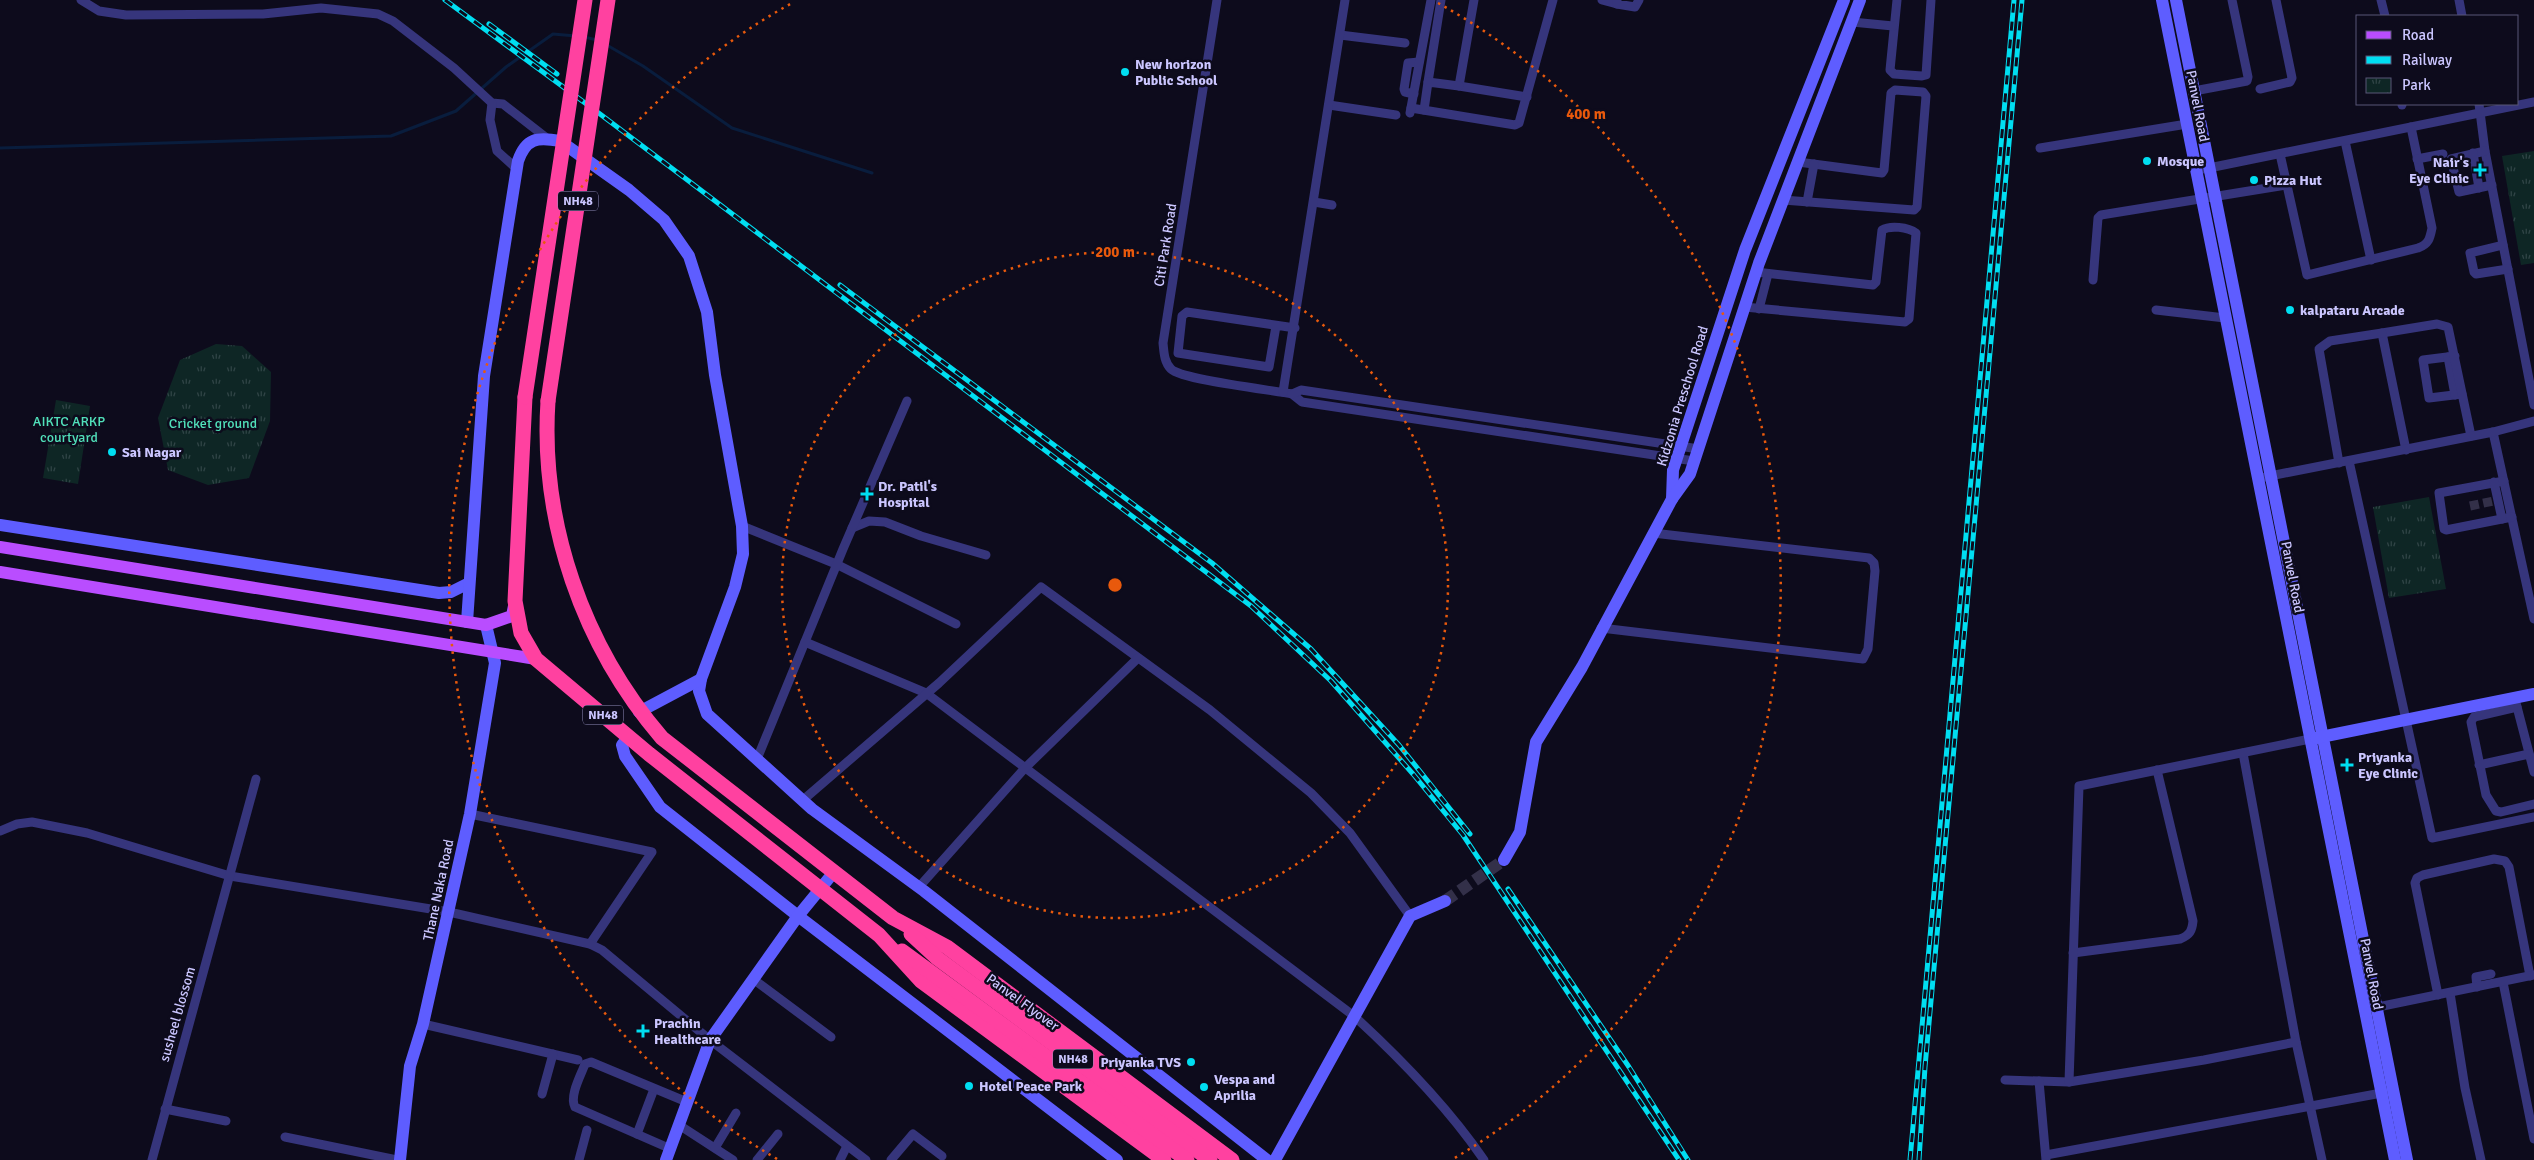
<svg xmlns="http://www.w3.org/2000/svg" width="2534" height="1160" font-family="Signika,sans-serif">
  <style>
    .park { fill: url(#park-tufts) }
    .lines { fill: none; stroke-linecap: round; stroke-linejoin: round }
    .stream { stroke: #091d3d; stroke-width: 3 }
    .street-tunnel { stroke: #333049; stroke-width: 9; stroke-dasharray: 9 4.5; stroke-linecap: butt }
    .secondary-tunnel { stroke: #333049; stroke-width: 12; stroke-dasharray: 12 6; stroke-linecap: butt }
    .street { stroke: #36357c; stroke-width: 9 }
    .secondary { stroke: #5e5dff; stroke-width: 12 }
    .primary { stroke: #b94dff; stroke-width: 12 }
    .highway { stroke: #ff41a0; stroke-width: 15 }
    .rail-casing { stroke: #00def1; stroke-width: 5 }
    .rail { stroke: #0d0b1c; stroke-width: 3; stroke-dasharray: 9; stroke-linecap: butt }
    .highway-bridge { stroke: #ff41a0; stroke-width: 15 }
    .ring { fill: none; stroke: #e8590c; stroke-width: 2.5; stroke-dasharray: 2.5 5 }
    .poi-dot { fill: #00def1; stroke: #0d0b1c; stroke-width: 2 }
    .labels { text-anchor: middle; stroke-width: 5; stroke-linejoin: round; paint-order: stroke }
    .shield { fill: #0d0b1c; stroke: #928ebb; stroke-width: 1 }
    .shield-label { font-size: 12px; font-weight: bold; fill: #cbc6ff }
    .poi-label { font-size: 14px; font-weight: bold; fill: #cbc6ff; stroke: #0d0b1c; text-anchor: start }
    .street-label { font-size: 14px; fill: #cbc6ff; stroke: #0d0b1c }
    .park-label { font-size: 14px; fill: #51e0ba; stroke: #0d0b1c }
    .centre { fill: #e8590c; stroke: #0d0b1c; stroke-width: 2.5 }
    .ring-label { font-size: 15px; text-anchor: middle; font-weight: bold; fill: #e8590c; stroke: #0d0b1c; stroke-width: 5; stroke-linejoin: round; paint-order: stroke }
  </style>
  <defs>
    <pattern id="park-tufts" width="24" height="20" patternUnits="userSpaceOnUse" patternTransform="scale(1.25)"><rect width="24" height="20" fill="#0e2625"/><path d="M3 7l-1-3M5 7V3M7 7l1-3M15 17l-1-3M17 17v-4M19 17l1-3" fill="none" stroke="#304446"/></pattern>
  </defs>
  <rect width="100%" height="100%" fill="#0d0b1c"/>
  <g class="park">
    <polygon points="2534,151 2534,263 2521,265 2502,156"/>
    <polygon points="216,344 242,346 271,372 270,421 249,478 208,485 168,470 158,418 180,360"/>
    <polygon points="56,400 90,406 78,484 43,478"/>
    <polygon points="2429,497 2446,589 2389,598 2373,507"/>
  </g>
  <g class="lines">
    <g class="stream">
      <polyline points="584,37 597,40"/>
      <polyline points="605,44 643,66 732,128 872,173"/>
      <polyline points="0,148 391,136 456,111 506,67 553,34 576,36"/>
    </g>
    <polyline class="street-tunnel" points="2470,506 2498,500"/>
    <polyline class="secondary-tunnel" points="1445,901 1504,860"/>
    <g class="street">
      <polyline points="81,0 99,11 126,15 263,14 321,8 378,14 393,21 454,68 492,103 503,104 548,139"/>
      <path d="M1217 0 1163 343C1164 352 1164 362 1171 369 1182 380 1272 390 1292 394L1302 402 1694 461"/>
      <polyline points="1474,0 1459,86 1527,97"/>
      <polyline points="1602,0 1617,4"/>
      <polyline points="1617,0 1617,4 1635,7 1639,0"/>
      <polyline points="1897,0 1890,70 1894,74 1922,76 1926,75 1931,0"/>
      <polyline points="2381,0 2385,16"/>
      <polyline points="2459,0 2462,16"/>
      <polyline points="1852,22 1893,26"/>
      <polyline points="1340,35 1405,43"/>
      <polyline points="1428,82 1441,0"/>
      <polyline points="2260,89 2290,82 2292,78 2276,0"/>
      <polyline points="2194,91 2247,81 2248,77 2232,0"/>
      <polyline points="1414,94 1405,92 1404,89 1408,63 1419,62"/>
      <polyline points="492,103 490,120 497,151 517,169"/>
      <polyline points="2402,104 2402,105"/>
      <polyline points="2479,104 2485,151 2534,405"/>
      <polyline points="1329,105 1396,115"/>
      <polyline points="1411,108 1515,125 1519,123 1553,0"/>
      <polyline points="1424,110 1428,82 1459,86"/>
      <polyline points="1410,113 1431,0"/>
      <polyline points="2345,141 2371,260"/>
      <polyline points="2040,148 2187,124"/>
      <polyline points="2485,151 2451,159 2459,192 2492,185"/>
      <polyline points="2473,153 2479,188"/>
      <path d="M2280 154 2307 275 2418 248C2429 244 2430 238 2432 228L2411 127"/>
      <polyline points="2417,159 2443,154"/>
      <polyline points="2204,169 2534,102"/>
      <polyline points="1783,200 1914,210 1917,207 1926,96 1923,92 1895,90 1891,93 1884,170 1882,173 1798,162"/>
      <polyline points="1314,202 1332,205"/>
      <polyline points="1807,202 1814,164"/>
      <polyline points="2503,245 2470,253 2474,272 2476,274 2508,269"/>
      <polyline points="2093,280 2098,218 2101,215 2286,185"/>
      <path d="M1744 307 1905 322 1909 319 1916 233C1908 227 1890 225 1882 230L1876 282 1873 285 1756 272"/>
      <polyline points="1759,309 1768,274"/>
      <polyline points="2156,310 2225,318"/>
      <polyline points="1276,326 1269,367 1178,353 1182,316 1187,312 1295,328"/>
      <polyline points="2455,356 2423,360 2429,398 2462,394"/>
      <polyline points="2448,357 2455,395"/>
      <polyline points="1283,392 1345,0"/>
      <polyline points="1292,394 1301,390 1699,449"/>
      <polyline points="2493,432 2534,619"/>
      <polyline points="2406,450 2382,333 2437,324 2448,327 2471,436"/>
      <polyline points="2349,461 2432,838 2534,817"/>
      <polyline points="2339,463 2319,349 2330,341 2382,333"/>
      <polyline points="2265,477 2493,432 2534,421"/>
      <polyline points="2504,481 2439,493 2444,529 2446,530 2512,517"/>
      <polyline points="2494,482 2502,519"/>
      <polyline points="742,526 836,564 956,624"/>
      <polyline points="852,528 869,521 885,522 921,536 986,555"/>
      <polyline points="1601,628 1863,659 1868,649 1875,571 1874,563 1869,558 1653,533"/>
      <path d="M805 642 926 693 1354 1016C1402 1060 1447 1106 1484 1160"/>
      <polyline points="2516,703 2534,772"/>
      <polyline points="2517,707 2474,717 2471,722 2486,795 2496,811 2501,812 2534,804"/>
      <polyline points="2243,753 2296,1042 2322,1160"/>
      <polyline points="757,759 843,549 907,401"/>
      <polyline points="2479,765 2529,754"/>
      <polyline points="803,800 939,683 1041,587 1210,710 1311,793 1350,833 1410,916"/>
      <polyline points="470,814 652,852 590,944"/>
      <polyline points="0,831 17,824 32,822 87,833 230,876 449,912 590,944 602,950 710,1040 866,1160"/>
      <polyline points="919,887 1024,769 1138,658"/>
      <path d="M2073 953 2180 939C2190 935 2192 931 2193 921L2157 770"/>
      <polyline points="753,979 831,1037"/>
      <polyline points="2503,982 2534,1139"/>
      <polyline points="2477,987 2476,977 2491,974"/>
      <polyline points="2450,993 2465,1088 2481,1160"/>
      <polyline points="2438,995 2415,883 2417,878 2423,875 2494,859 2505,861 2509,867 2530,976"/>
      <polyline points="2373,1008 2534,975"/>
      <polyline points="423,1024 578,1060"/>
      <polyline points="2005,1080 2069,1082 2204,1060 2296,1042"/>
      <polyline points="2039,1081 2046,1160"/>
      <polyline points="2069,1082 2079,786 2310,739"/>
      <polyline points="542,1094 553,1054"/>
      <polyline points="165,1109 226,1121"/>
      <polyline points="679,1125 733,1160"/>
      <polyline points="637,1134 654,1089"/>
      <polyline points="285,1137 397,1160"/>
      <polyline points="715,1148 736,1113"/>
      <path d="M671 1149 575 1107C569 1096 581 1075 585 1064L591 1062 687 1102"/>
      <polyline points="2046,1155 2387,1092"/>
      <polyline points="152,1160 256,779"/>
      <polyline points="579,1160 587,1130"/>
      <polyline points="757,1160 778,1134"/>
      <polyline points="840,1160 847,1146"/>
      <polyline points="891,1160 913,1134 942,1156"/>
    </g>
    <g class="secondary">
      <polyline points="2162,0 2395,1160"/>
      <polyline points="2176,0 2407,1160"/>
      <polyline points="1672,499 1673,470 1745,250 1844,0"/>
      <polyline points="0,525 439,593 451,592 469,583"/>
      <path d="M467 622 484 376 518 161C526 138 537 137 560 141L629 190 664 220 689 256 707 312 715 375 742 526 743 554 735 587 701 679 699 691 707 714 812 809 924 891 1267 1160"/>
      <polyline points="639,712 701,679"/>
      <polyline points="628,737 622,745 625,756 660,807 798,916 1117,1160"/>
      <polyline points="2316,738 2534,694"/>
      <polyline points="1504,860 1520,832 1536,742 1582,667 1672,499 1690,474 1759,263 1860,0"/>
      <polyline points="400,1160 410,1066 423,1024 470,814 495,663 486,625"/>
      <polyline points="666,1160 710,1040 798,916 834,872"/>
      <polyline points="1275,1160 1410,916 1445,901"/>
    </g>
    <g class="primary">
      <polyline points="0,547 486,625 512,616 515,601"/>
      <polyline points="0,572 536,659"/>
    </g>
    <g class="highway">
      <polyline points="525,397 515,601 521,633 536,659 649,754 879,935 921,981 1164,1160"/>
      <path d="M548 401C540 523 583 646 662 738L893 918 947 947 1232 1160"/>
      <polyline points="911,934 937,958 1210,1160"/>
      <polyline points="902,951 1187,1160"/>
    </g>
    <defs>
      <g id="rail">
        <polyline points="445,0 600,114 1251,606 1331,681 1413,774 1463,835 1679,1160"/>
        <polyline points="489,24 557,74"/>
        <polyline points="840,285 1212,563 1311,649 1399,745 1470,834"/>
        <polyline points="1508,889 1629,1067 1688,1160"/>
        <polyline points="1910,1160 2014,0"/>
        <polyline points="1919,1160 1925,1067 2022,0"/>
      </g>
    </defs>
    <use href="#rail" class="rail-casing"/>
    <use href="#rail" class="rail"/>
    <g class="highway-bridge">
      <polyline points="525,397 585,0"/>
      <polyline points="548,401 608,0"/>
    </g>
  </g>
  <g class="ring">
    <circle cx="1115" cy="585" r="333"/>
    <path d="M777 1159A666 666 0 0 1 792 3M1438 3A666 666 0 0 1 1453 1159"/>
  </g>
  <g class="poi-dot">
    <circle cx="1125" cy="72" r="5"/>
    <circle cx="2147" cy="161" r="5"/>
    <path d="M2477.5 162.5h5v5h5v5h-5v5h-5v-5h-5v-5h5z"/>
    <circle cx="2254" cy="180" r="5"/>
    <circle cx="2290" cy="310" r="5"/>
    <circle cx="112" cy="452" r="5"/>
    <path d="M864.5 486.5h5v5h5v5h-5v5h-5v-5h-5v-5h5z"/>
    <path d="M2344.5 757.5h5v5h5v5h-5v5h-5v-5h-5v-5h5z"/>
    <path d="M640.5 1023.5h5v5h5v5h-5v5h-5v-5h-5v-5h5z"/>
    <circle cx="1191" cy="1062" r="5"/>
    <circle cx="969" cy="1086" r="5"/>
    <circle cx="1204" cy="1087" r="5"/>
  </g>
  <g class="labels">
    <g class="shield">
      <rect x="558" y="191.5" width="40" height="19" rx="4"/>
      <rect x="583" y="705.5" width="40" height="19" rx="4"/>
      <rect x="1053" y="1049.5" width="40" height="19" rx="4"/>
    </g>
    <g class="shield-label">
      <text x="578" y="205">NH48</text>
      <text x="603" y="719">NH48</text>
      <text x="1073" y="1063">NH48</text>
    </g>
    <g class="poi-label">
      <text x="1135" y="69">New horizon<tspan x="1135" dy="16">Public School</tspan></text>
      <text x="2157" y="166">Mosque</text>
      <text x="2469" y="167" text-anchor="end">Nair's<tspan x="2469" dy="16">Eye Clinic</tspan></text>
      <text x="2264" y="185">Pizza Hut</text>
      <text x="2300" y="315">kalpataru Arcade</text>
      <text x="122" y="457">Sai Nagar</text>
      <text x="878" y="491">Dr. Patil's<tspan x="878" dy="16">Hospital</tspan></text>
      <text x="2358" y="762">Priyanka<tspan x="2358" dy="16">Eye Clinic</tspan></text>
      <text x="654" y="1028">Prachin<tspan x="654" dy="16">Healthcare</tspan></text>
      <text x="1181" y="1067" text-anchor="end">Priyanka TVS</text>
      <text x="1214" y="1084">Vespa and<tspan x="1214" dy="16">Aprilia</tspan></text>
      <text x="979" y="1091">Hotel Peace Park</text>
    </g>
    <g class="street-label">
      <text transform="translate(2198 106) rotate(79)" y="5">Panvel Road</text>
      <text transform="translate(1165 245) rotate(-81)" y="5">Citi Park Road</text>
      <text transform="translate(1682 396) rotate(-73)" y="5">Kidzonia Preschool Road</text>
      <text transform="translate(2293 577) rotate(79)" y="5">Panvel Road</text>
      <text transform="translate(438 890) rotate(-78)" y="5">Thane Naka Road</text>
      <text transform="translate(2372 974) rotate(79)" y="5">Panvel Road</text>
      <text transform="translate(1023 1002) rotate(36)" y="5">Panvel Flyover</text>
      <text transform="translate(177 1014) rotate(-74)" y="5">susheel blossom</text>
    </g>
    <g class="park-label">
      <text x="69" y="426">AIKTC ARKP<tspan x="69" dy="16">courtyard</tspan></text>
      <text x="213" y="428">Cricket ground</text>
    </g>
  </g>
  <circle cx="1115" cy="585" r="8" class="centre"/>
  <g class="ring-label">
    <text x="1586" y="119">400 m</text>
    <text x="1115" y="257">200 m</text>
  </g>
  <rect x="2356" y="15" width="162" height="90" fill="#0d0b1c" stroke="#595677"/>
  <rect x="2366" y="31" width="25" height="8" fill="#b94dff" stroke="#595677"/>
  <text x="2402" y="40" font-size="15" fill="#cbc6ff">Road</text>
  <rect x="2366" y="56" width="25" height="8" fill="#00def1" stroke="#595677"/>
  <text x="2402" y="65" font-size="15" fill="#cbc6ff">Railway</text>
  <rect x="2366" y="78" width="25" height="15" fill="url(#park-tufts)" stroke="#595677"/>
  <text x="2402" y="90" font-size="15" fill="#cbc6ff">Park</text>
</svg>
